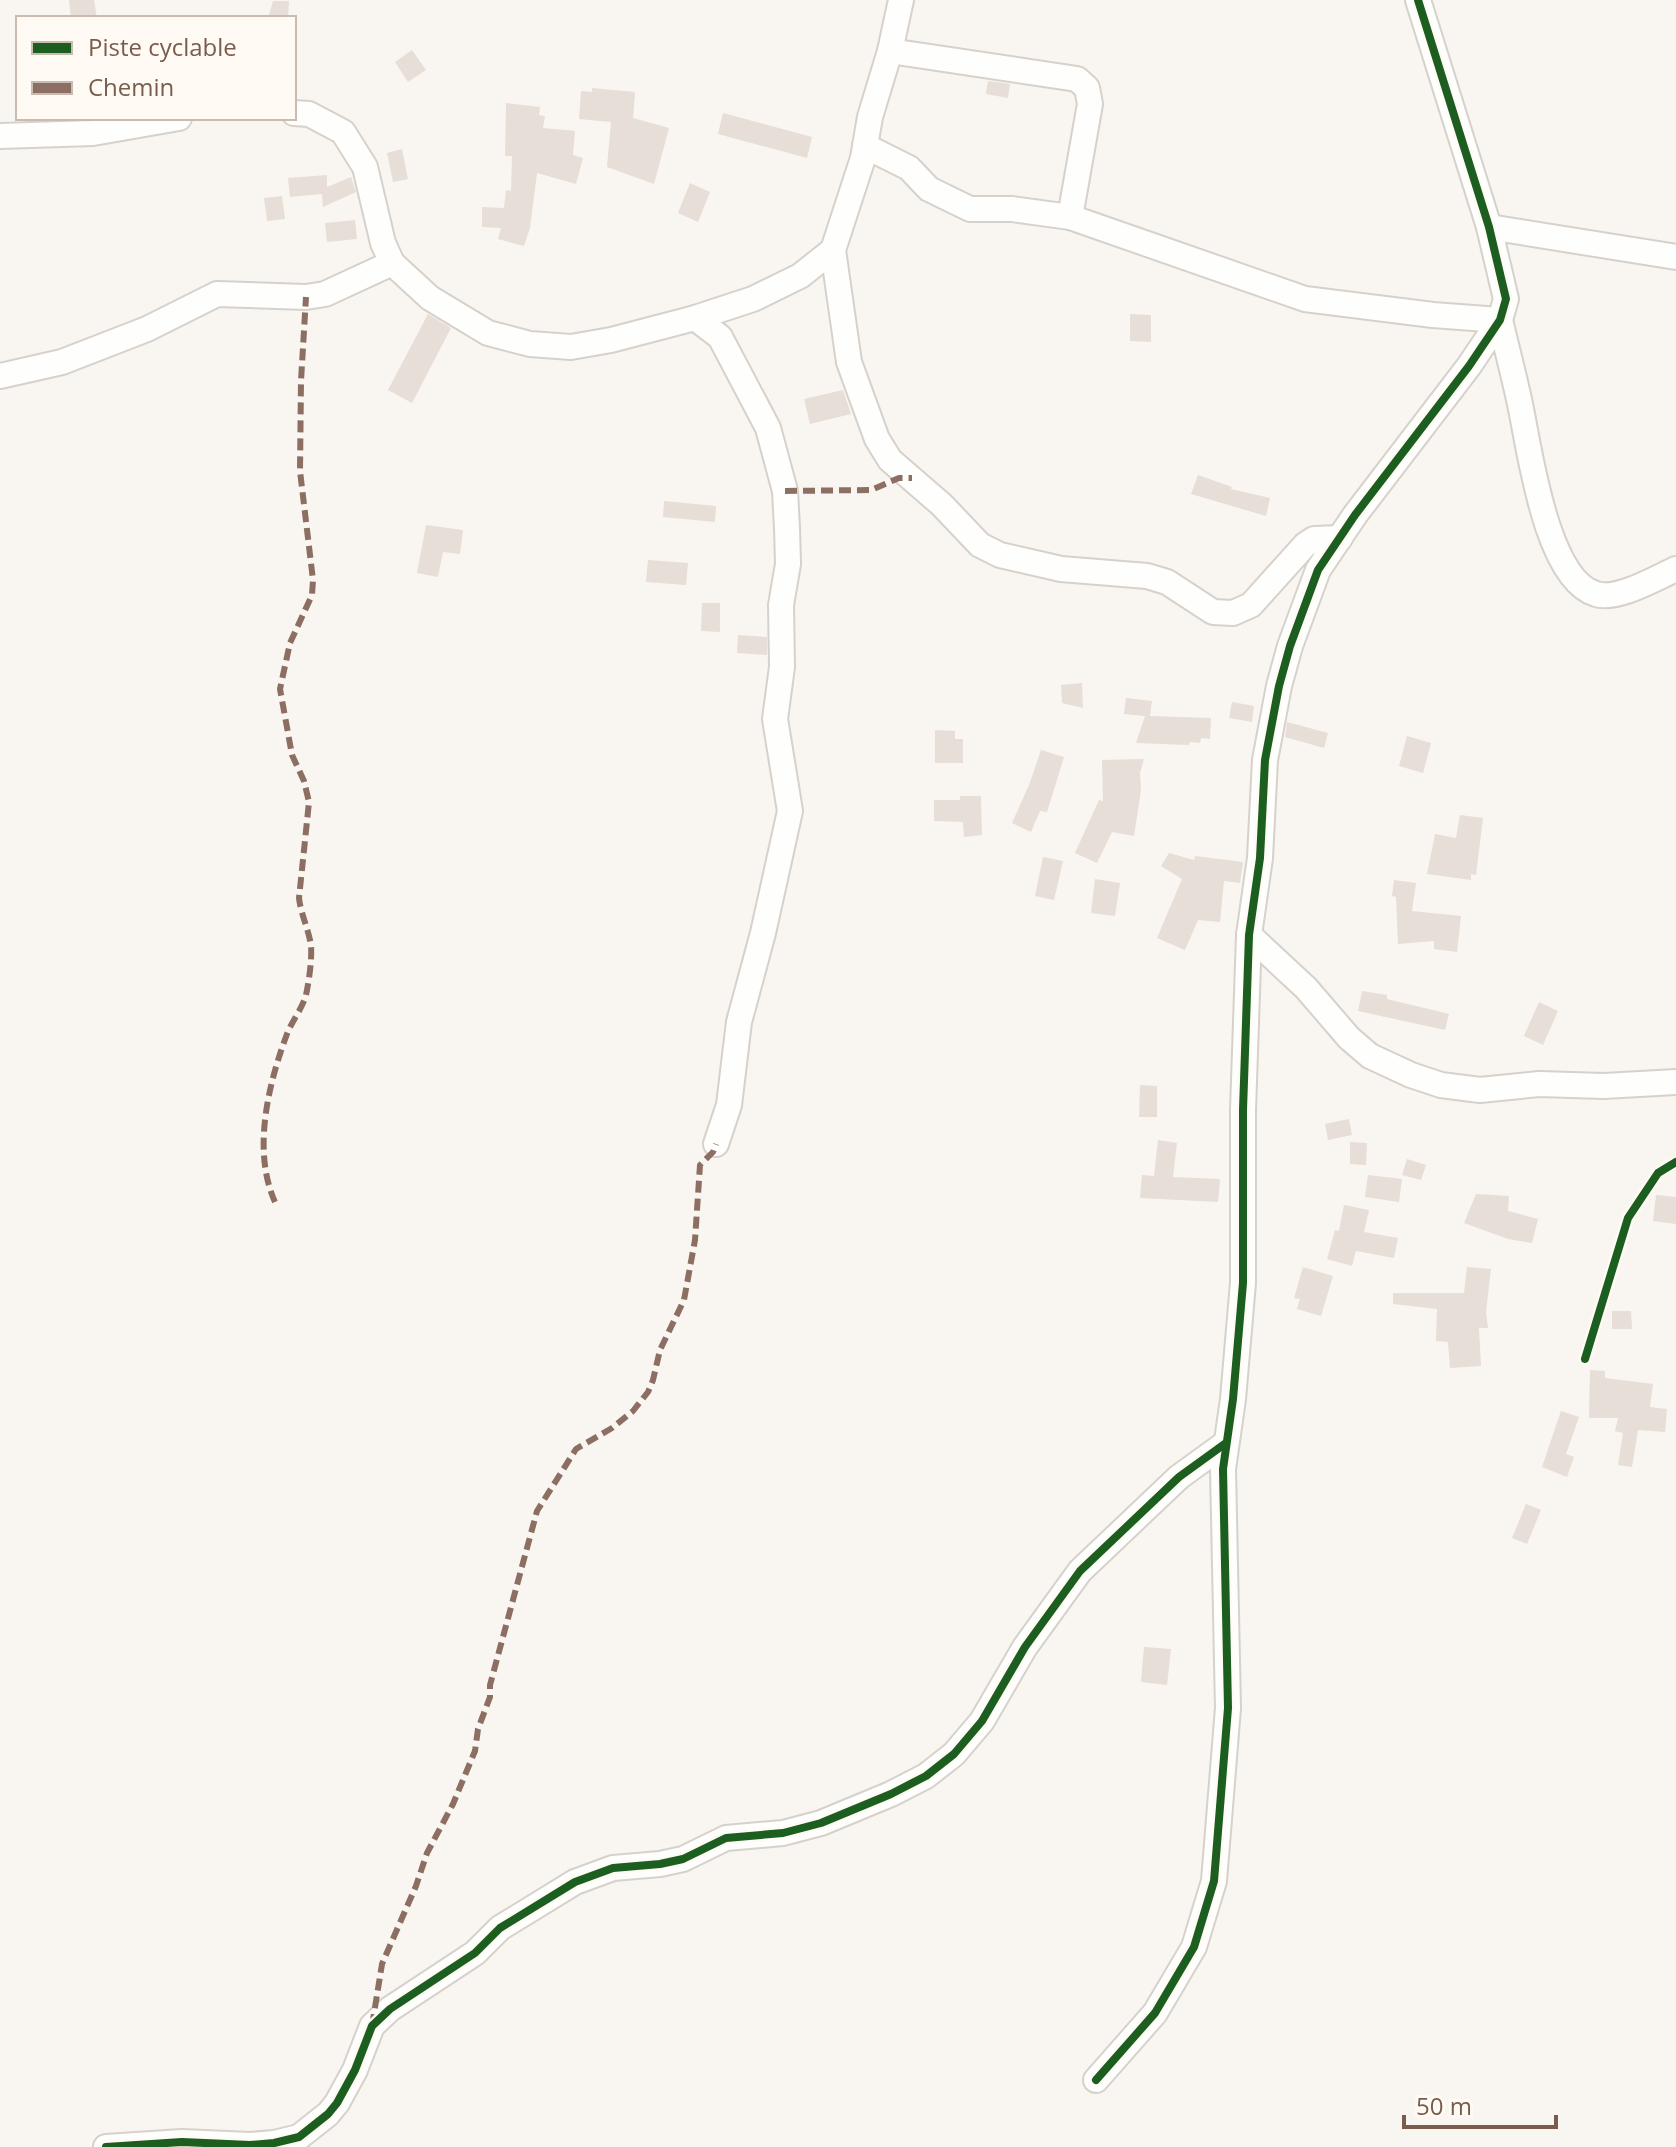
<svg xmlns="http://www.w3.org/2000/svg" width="1676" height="2147" font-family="'Open Sans',sans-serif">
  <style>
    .building { fill: #e6ded7 }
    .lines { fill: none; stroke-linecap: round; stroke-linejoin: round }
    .street-casing { stroke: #d7d1cb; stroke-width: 28 }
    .street { stroke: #fefefd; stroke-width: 24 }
    .quiet { stroke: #8d6e63; stroke-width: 6; stroke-dasharray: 12 6; stroke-linecap: butt }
    .cycleway-casing { stroke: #fffaf3; stroke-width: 13 }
    .cycleway { stroke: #1b5e20; stroke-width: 8 }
  </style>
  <rect width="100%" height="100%" fill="#f9f5f0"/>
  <g class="building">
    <polygon points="69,0 94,0 97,18 71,18"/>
    <polygon points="273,1 289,1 288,18 268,18"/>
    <polygon points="412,50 426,70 408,82 395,62"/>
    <polygon points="988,81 1010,84 1008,98 986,94"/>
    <polygon points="592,88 635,92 633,118 669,128 654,184 607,167 611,122 579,119 581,91 592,92"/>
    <polygon points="506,103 540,107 539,115 545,116 543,128 575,131 573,155 583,158 576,184 537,173 530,228 524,246 498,239 501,228 482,227 482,207 504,208 506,190 511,191 512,156 505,156"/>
    <polygon points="723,113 812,137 807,158 718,134"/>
    <polygon points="402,149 408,179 393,182 387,153"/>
    <polygon points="327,175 327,187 351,177 356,192 323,207 322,194 290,197 288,178"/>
    <polygon points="690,183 710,192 698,222 678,213"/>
    <polygon points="282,196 285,219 267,221 264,198"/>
    <polygon points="355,220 357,239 327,242 325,223"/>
    <polygon points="428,314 451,328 412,403 388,390"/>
    <polygon points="1130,314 1151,315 1151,342 1130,341"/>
    <polygon points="843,390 851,414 810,424 804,399"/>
    <polygon points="1198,475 1232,487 1231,489 1270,498 1266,516 1191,494"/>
    <polygon points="664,501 716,506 715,522 663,517"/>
    <polygon points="426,525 463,530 460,554 443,552 438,577 417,573"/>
    <polygon points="648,560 688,563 686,585 646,582"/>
    <polygon points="702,603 720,603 720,632 701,631"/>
    <polygon points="738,635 767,637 767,655 737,653"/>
    <polygon points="1082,683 1083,708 1062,703 1061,685"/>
    <polygon points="1126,698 1152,701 1150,716 1211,718 1210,739 1201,738 1200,743 1190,742 1189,745 1136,743 1145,716 1124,714"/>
    <polygon points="1232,702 1254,706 1252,722 1229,718"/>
    <polygon points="1287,722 1328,733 1324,748 1285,737"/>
    <polygon points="935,730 955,731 955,739 963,739 963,763 935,763"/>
    <polygon points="1407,736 1431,743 1423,773 1399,766"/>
    <polygon points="1041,750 1064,757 1047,812 1040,811 1031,832 1012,823 1029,785"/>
    <polygon points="1144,759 1140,773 1141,790 1134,836 1112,832 1097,863 1075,853 1099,800 1103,801 1102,760"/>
    <polygon points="960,796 981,796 982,835 964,837 963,822 934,821 934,800 960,800"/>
    <polygon points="1460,815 1483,818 1476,875 1471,874 1471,880 1427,874 1435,834 1456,838"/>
    <polygon points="1169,853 1194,860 1195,856 1243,862 1240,883 1224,881 1220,922 1198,920 1185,950 1157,938 1182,879 1161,866"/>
    <polygon points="1043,857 1063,861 1054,900 1035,896"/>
    <polygon points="1095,879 1120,883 1115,916 1091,913"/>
    <polygon points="1394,880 1416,883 1412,911 1461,916 1457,952 1434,949 1434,941 1398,944 1396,897 1392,896"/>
    <polygon points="1362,991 1387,995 1387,999 1449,1014 1445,1030 1358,1011"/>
    <polygon points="1539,1002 1558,1011 1543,1045 1524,1036"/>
    <polygon points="1140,1085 1157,1086 1157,1117 1139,1117"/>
    <polygon points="1349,1119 1352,1135 1328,1140 1325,1124"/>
    <polygon points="1158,1140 1177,1143 1173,1177 1220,1179 1218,1202 1140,1198 1142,1175 1154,1176"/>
    <polygon points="1350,1142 1367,1143 1366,1165 1350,1164"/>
    <polygon points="1407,1159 1426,1165 1421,1180 1402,1175"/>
    <polygon points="1368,1175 1402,1179 1399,1202 1365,1197"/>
    <polygon points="1476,1194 1509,1196 1508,1211 1538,1219 1532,1243 1508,1239 1464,1223"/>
    <polygon points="1656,1195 1676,1197 1676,1224 1653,1221"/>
    <polygon points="1344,1205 1369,1210 1364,1232 1398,1238 1394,1258 1356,1251 1352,1266 1327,1259 1335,1230 1339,1231"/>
    <polygon points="1303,1267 1333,1276 1321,1316 1297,1309 1300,1299 1294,1298"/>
    <polygon points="1467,1267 1491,1269 1486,1312 1488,1328 1479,1328 1481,1366 1450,1368 1448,1342 1436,1341 1437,1309 1393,1304 1393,1293 1464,1293"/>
    <polygon points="1612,1311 1631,1311 1632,1329 1612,1329"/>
    <polygon points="1590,1370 1605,1371 1605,1378 1653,1384 1650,1407 1667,1409 1665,1432 1638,1430 1632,1467 1618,1465 1623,1433 1615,1431 1618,1418 1589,1418"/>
    <polygon points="1561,1411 1579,1417 1566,1454 1574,1457 1567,1477 1542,1467"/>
    <polygon points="1526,1504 1541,1510 1527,1544 1512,1538"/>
    <polygon points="1144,1647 1171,1649 1167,1685 1141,1682"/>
  </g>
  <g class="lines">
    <defs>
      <g id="street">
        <polyline points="901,0 890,51 870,117 863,158 833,250 849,362 877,439 890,460 942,505 980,545 1000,555 1061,569 1147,576 1167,582 1213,612 1233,613 1251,605 1305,545 1314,539 1340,538"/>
        <polyline points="294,113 309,114 343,132 365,167 383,243 392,263 430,298 488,333 530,344 571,347 611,340 695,318 720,337 768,428 785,491 787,528 788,564 781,605 782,667 775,719 790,811 763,933 739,1022 729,1105 716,1144"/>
        <polyline points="0,136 93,133 179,118"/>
        <polyline points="865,146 909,168 929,189 970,209 1012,209 1070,217 1090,104 1087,88 1077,79 890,51"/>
        <path d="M1070 217 1305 299 1433 315 1500 320C1507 350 1515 379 1521 409 1530 453 1547 580 1596 594 1617 601 1656 578 1676 569"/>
        <polyline points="1489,227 1676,257"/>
        <polyline points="695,318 753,299 800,276 833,250"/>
        <polyline points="0,376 62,362 147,329 217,294 306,297 325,294 392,263"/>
        <polyline points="1249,935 1306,988 1349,1038 1370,1056 1411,1075 1441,1085 1480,1090 1539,1084 1604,1086 1676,1082"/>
        <polyline points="1096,2080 1155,2013 1194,1947 1214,1881 1228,1708 1223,1469 1233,1399 1243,1283 1243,1110 1249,935 1260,858 1265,760 1279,686 1290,646 1318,570 1355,515 1469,366 1500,320 1506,299 1489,227 1418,0"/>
        <polyline points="106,2147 182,2142 250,2145 274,2143 299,2137 328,2114 337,2103 355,2070 372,2026 390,2009 475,1953 500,1928 575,1882 613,1868 660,1864 683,1859 726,1838 783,1833 821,1823 891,1794 926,1776 954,1754 982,1721 1025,1647 1080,1571 1179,1477 1226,1443"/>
      </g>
    </defs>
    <use href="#street" class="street-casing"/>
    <use href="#street" class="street"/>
    <g class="quiet">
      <polyline points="785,491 871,490 899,478 912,478"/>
      <path d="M275 1202C252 1151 268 1085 287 1034 292 1021 302 1009 306 995 309 981 312 960 311 946 309 930 301 915 299 898L309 802 304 781 292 755 280 689 290 643 312 595 313 580 300 471 301 381 306 297"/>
      <polyline points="372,2026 382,1964 416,1886 427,1853 453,1804 475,1751 478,1729 490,1697 490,1685 537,1511 576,1449 612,1428 633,1411 648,1392 653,1380 660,1350 684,1300 695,1240 700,1165 713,1152 716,1144"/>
    </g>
    <defs>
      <g id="cycleway">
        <polyline points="1585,1359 1628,1218 1658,1173 1676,1162"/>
        <polyline points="1096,2080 1155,2013 1194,1947 1214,1881 1228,1708 1223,1469 1233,1399 1243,1283 1243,1110 1249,935 1260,858 1265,760 1279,686 1290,646 1318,570 1355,515 1469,366 1500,320 1506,299 1489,227 1418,0"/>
        <polyline points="106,2147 182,2142 250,2145 274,2143 299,2137 328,2114 337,2103 355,2070 372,2026 390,2009 475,1953 500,1928 575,1882 613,1868 660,1864 683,1859 726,1838 783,1833 821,1823 891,1794 926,1776 954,1754 982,1721 1025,1647 1080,1571 1179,1477 1226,1443"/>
      </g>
    </defs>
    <use href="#cycleway" class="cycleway-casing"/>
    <use href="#cycleway" class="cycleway"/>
  </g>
  <rect x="16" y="16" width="280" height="104" fill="#fffaf3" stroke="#cabbb1" stroke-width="2"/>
  <rect x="32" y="42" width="40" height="12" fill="#1b5e20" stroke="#cabbb1" stroke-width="2"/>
  <text x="88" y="56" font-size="24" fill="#7a5c4d">Piste cyclable</text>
  <rect x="32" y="82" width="40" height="12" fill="#8d6e63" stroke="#cabbb1" stroke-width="2"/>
  <text x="88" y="96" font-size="24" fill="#7a5c4d">Chemin</text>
  <path d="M1404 2115v12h152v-12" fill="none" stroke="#7a5c4d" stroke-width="4"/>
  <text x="1416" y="2115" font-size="24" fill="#7a5c4d" stroke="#fffaf3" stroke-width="6" paint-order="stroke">50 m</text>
</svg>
